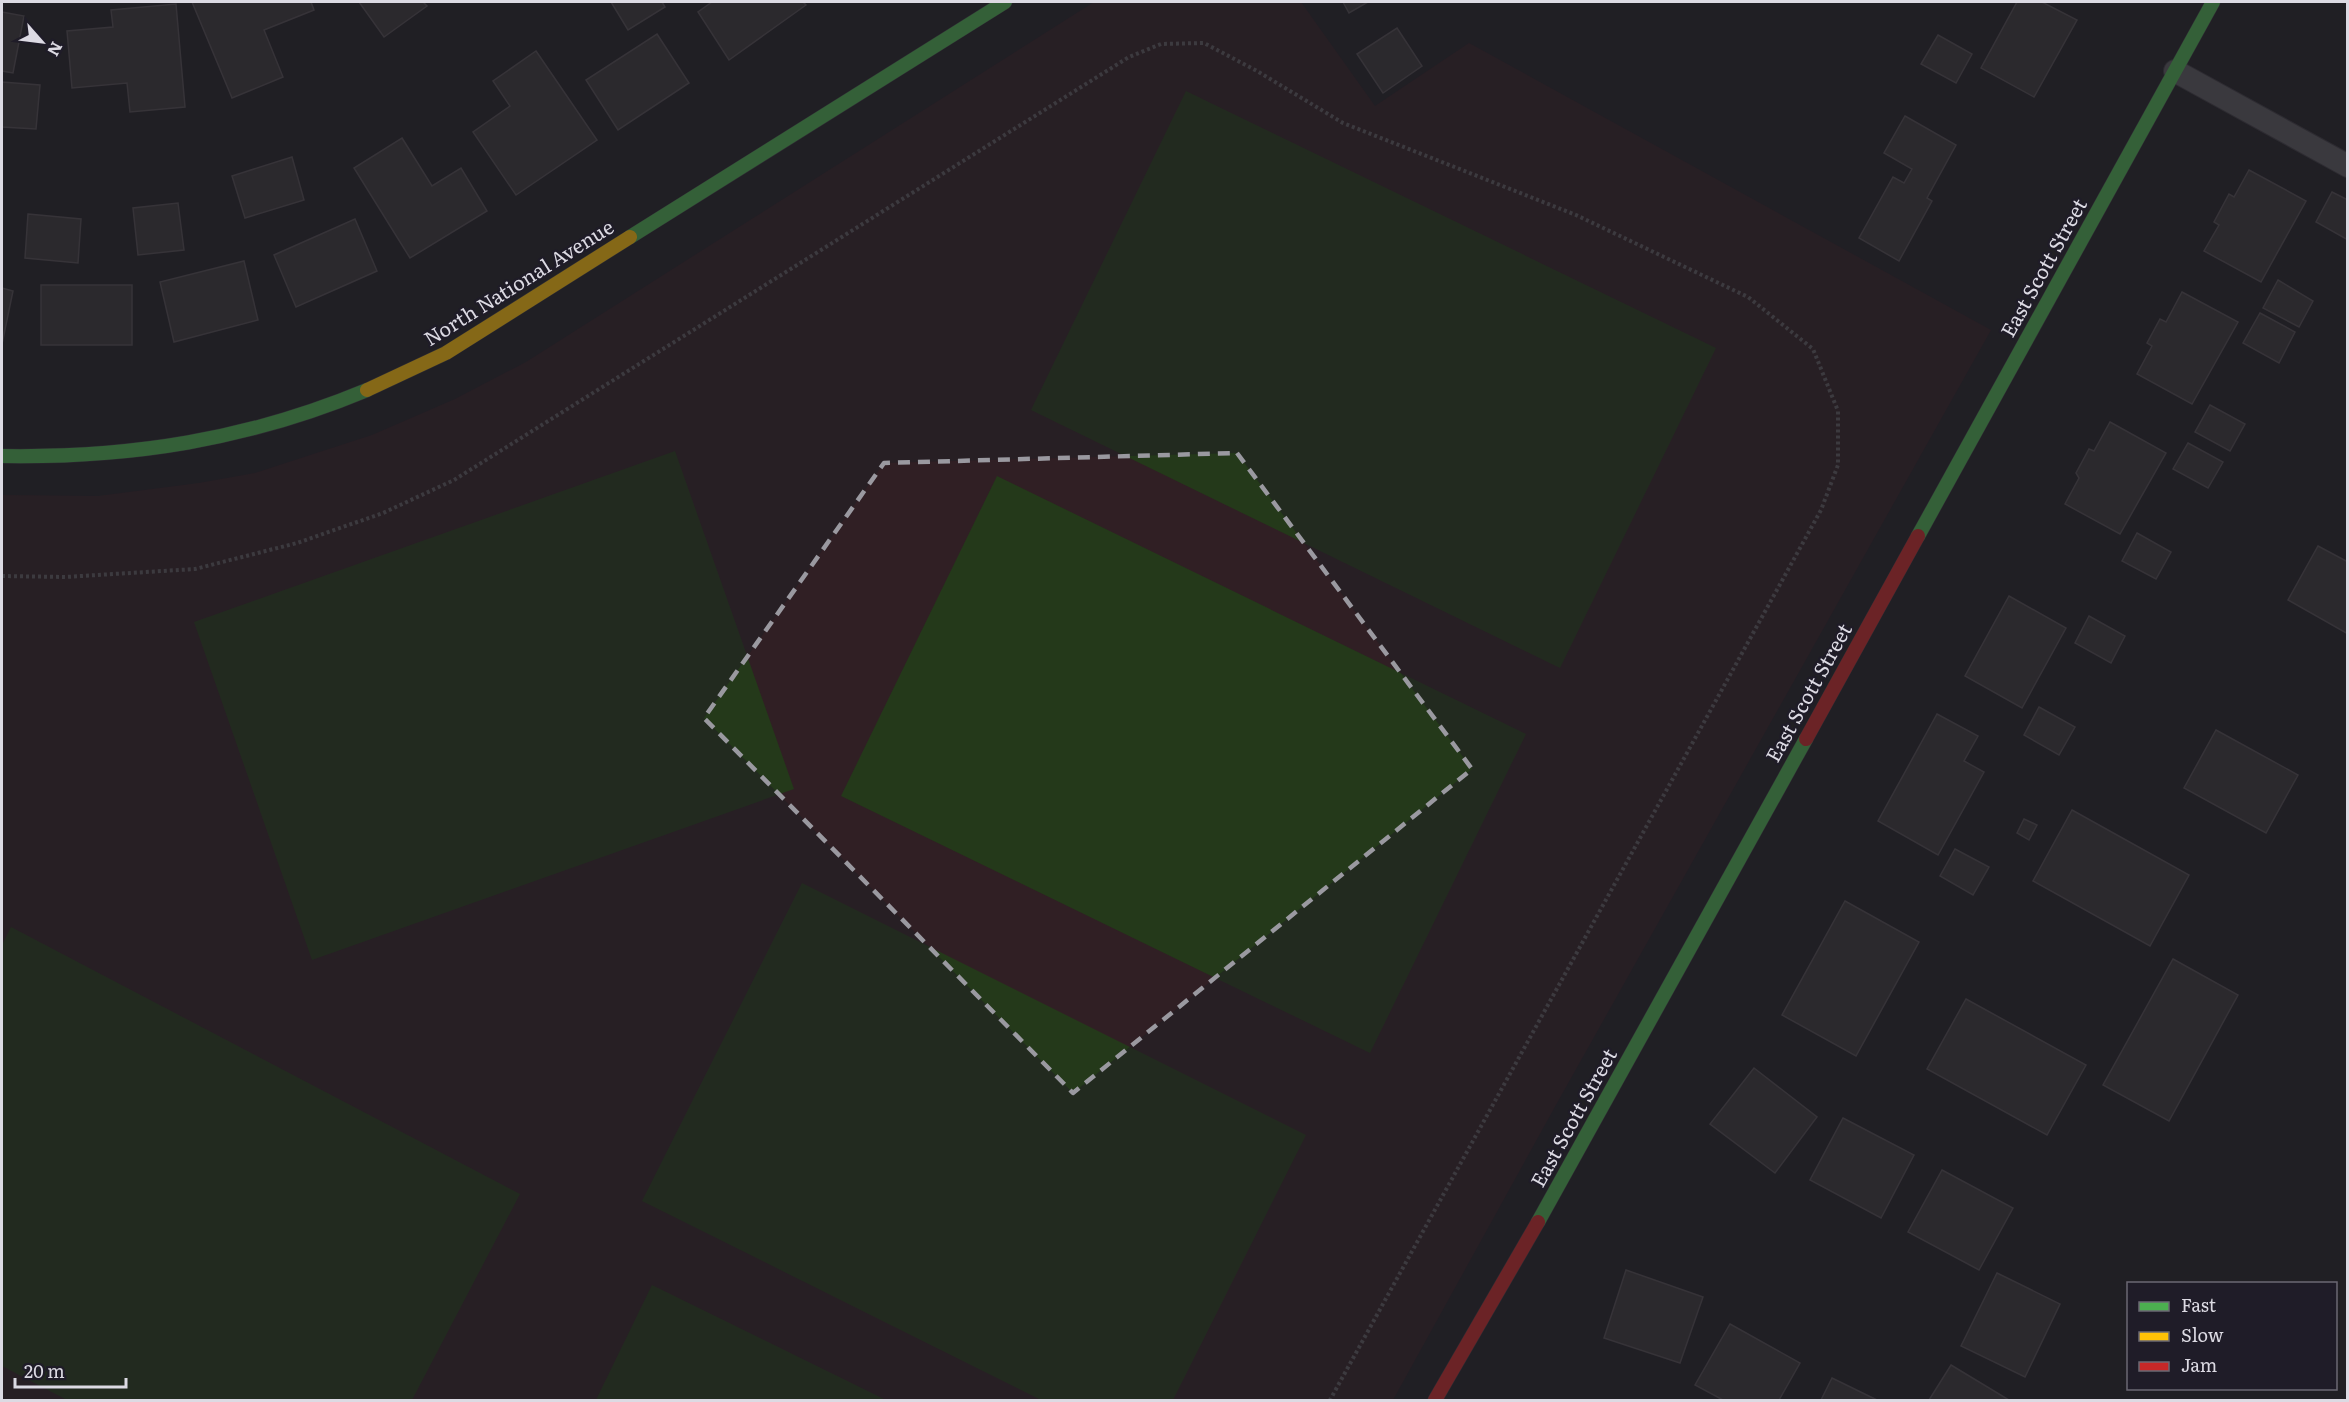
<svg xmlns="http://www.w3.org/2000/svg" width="2349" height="1402" font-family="Literata,serif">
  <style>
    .education { fill: #301f24 }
    .pitch { fill: #24391a }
    .building { fill: #383538; stroke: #504c50; stroke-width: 1.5 }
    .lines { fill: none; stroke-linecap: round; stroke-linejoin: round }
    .lane-casing { stroke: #3c3b41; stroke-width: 24 }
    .fast-casing { stroke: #3c3b41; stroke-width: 15 }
    .slow-casing { stroke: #3c3b41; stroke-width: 15 }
    .jam-casing { stroke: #3c3b41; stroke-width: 15 }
    .path { stroke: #5d5c60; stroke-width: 4; stroke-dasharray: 3 3; stroke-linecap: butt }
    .lane { stroke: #5a595e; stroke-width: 22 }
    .fast { stroke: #4caf50; stroke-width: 14 }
    .slow { stroke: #ffc107; stroke-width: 14 }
    .jam { stroke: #c62828; stroke-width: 14 }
    .marked { fill: none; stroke: #9a99a0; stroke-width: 4.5; stroke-dasharray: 12 8; stroke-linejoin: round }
    .labels { text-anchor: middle; stroke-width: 4.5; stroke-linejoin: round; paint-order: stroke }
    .street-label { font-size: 20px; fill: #dcdae3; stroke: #1f1c28 }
  </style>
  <rect width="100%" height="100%" fill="#201f25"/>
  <polygon class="education" points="1094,2 1301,2 1375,106 1469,43 1991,330 1557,1103 1393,1400 2,1400 2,495 98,496 199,483 255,473 372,435 455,399 526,362"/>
  <g class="pitch">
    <polygon points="1186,91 1716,348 1560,668 1031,410"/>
    <polygon points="675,451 794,789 312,960 194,622"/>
    <polygon points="997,476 1526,734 1370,1053 841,796"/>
    <polygon points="802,883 1306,1135 1173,1400 1041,1400 642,1201"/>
    <polygon points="11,927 520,1194 412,1400 67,1400 2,1366 2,945"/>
    <polygon points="652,1285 886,1400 596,1400"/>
  </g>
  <g class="building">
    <polygon points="192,2 311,2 314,10 264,30 283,77 232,98"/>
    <polygon points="359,2 423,2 427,6 384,37"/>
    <polygon points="611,2 662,2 665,7 628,30"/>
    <polygon points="712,2 803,2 806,5 729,60 698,12"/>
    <polygon points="1343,2 1368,2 1349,13"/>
    <polygon points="2017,2 2042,2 2077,20 2034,97 1981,68"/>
    <polygon points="176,4 185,107 130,112 127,83 72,88 67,31 113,27 111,10"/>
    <polygon points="2,12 24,16 13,73 2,71"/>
    <polygon points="1397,28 1422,66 1383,93 1357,54"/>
    <polygon points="657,34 689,83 618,130 586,80"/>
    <polygon points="1938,35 1972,54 1956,83 1921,64"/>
    <polygon points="536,51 597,140 516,195 473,132 510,106 493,81"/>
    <polygon points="2,82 40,85 36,129 2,127"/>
    <polygon points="1905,116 1956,145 1927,198 1932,201 1899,261 1859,238 1893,177 1904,183 1912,169 1884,153"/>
    <polygon points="402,138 432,186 461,168 487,211 410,258 354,168"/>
    <polygon points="292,157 304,200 245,218 232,176"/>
    <polygon points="2249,170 2306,201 2261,282 2204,251 2219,225 2214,222 2229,194 2234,197"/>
    <polygon points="2332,192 2348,200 2348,240 2316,222"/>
    <polygon points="178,203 184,250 138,255 133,208"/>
    <polygon points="28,214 81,219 78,263 25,258"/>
    <polygon points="355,219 377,271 296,307 274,255"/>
    <polygon points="244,261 258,320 174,342 160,282"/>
    <polygon points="2278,280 2313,301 2299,327 2263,308"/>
    <rect x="41" y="285" width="91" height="60"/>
    <polygon points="2,288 13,291 2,344"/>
    <polygon points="2182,292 2238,322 2192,404 2137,374 2152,346 2147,343 2160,319 2166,322"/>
    <polygon points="2260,313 2295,332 2279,363 2243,343"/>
    <polygon points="2210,405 2245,424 2230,451 2195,432"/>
    <polygon points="2110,422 2166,453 2120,534 2065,504 2079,478 2076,473 2089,449 2094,451"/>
    <polygon points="2188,443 2223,462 2208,488 2173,469"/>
    <polygon points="2137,533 2171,552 2156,579 2122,561"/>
    <polygon points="2318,546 2348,562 2348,634 2288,600"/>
    <polygon points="2009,596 2066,628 2022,708 1965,676"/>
    <polygon points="2089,616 2125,636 2111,663 2075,643"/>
    <polygon points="2039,707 2075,727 2059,755 2024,735"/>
    <polygon points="1937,714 1978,736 1964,761 1984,772 1938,855 1878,821"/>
    <polygon points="2216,730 2298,775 2266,833 2184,788"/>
    <polygon points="2072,810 2189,875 2150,946 2033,881"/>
    <polygon points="2024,819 2037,825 2029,840 2017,833"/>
    <polygon points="1955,849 1989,867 1973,895 1940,876"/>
    <polygon points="1845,901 1919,942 1856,1056 1782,1015"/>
    <polygon points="2173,959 2238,995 2169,1121 2103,1085"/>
    <polygon points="1966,999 2086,1065 2047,1135 1927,1069"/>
    <polygon points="1754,1068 1817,1117 1775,1173 1710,1124"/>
    <polygon points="1843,1118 1914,1155 1881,1218 1810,1180"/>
    <polygon points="1942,1170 2013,1208 1979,1270 1908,1232"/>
    <polygon points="1626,1270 1703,1297 1680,1363 1604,1338"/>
    <polygon points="1997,1273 2060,1304 2025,1377 1961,1346"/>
    <polygon points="1730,1324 1800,1363 1779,1400 1723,1400 1695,1385"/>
    <polygon points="1951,1365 2009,1400 1929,1400"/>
    <polygon points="1832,1378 1877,1400 1821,1400"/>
  </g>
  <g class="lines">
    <defs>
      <polyline id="lane" points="2175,71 2348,166"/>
      <g id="fast">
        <polyline points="630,237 1005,2"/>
        <path d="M2 456C131 458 247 440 367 390"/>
        <polyline points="1918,536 2213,2"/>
        <polyline points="1538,1222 1806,739"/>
      </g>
      <polyline id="slow" points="367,390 446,353 630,237"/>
      <g id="jam">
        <polyline points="1806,739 1918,536"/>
        <polyline points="1435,1400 1538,1222"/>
      </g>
    </defs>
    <use href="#lane" class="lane-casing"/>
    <use href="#fast" class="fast-casing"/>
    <use href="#slow" class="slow-casing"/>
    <use href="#jam" class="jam-casing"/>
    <polyline class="path" points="2,576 65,577 195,569 297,543 383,513 454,480 1129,57 1161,44 1204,43 1257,71 1343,123 1576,215 1748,297 1813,349 1838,411 1838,465 1821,510 1330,1400"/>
    <use href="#lane" class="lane"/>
    <use href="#fast" class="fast"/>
    <use href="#slow" class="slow"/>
    <use href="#jam" class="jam"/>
  </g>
  <path d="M0 0H2349V1402H0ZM1237 453 1472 769 1073 1093 704 718 884 463Z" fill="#201f25" fill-opacity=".55" fill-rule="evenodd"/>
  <path class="marked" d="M1237 453 1472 769 1073 1093 704 718 884 463Z"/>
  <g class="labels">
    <g class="street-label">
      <text transform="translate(2044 268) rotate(-61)" y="7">East Scott Street</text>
      <text transform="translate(519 283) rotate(-32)" y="7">North National Avenue</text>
      <text transform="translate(1809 693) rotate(-61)" y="7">East Scott Street</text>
      <text transform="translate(1574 1118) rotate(-61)" y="7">East Scott Street</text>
    </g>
  </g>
  <rect width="2349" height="1402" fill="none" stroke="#dcdae3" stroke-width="6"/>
  <rect x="2127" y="1282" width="210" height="108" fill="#1f1c28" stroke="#6b6873" stroke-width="1.5"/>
  <rect x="2139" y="1302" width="30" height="9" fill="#4caf50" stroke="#6b6873" stroke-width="1.5"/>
  <text x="2181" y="1312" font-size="18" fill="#dcdae3">Fast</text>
  <rect x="2139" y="1332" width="30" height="9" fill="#ffc107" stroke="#6b6873" stroke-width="1.5"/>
  <text x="2181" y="1342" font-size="18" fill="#dcdae3">Slow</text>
  <rect x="2139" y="1362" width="30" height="9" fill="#c62828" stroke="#6b6873" stroke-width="1.5"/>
  <text x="2181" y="1372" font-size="18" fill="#dcdae3">Jam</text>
  <g transform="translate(42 42) rotate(118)" stroke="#1f1c28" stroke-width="4.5" paint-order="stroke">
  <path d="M0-4.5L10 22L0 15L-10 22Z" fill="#dcdae3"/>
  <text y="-9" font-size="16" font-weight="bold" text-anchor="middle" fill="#dcdae3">N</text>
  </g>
  <path d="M15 1378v9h111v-9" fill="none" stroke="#dcdae3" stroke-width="3"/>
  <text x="24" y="1378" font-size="18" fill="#dcdae3" stroke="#1f1c28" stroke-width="4.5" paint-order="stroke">20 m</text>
</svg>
